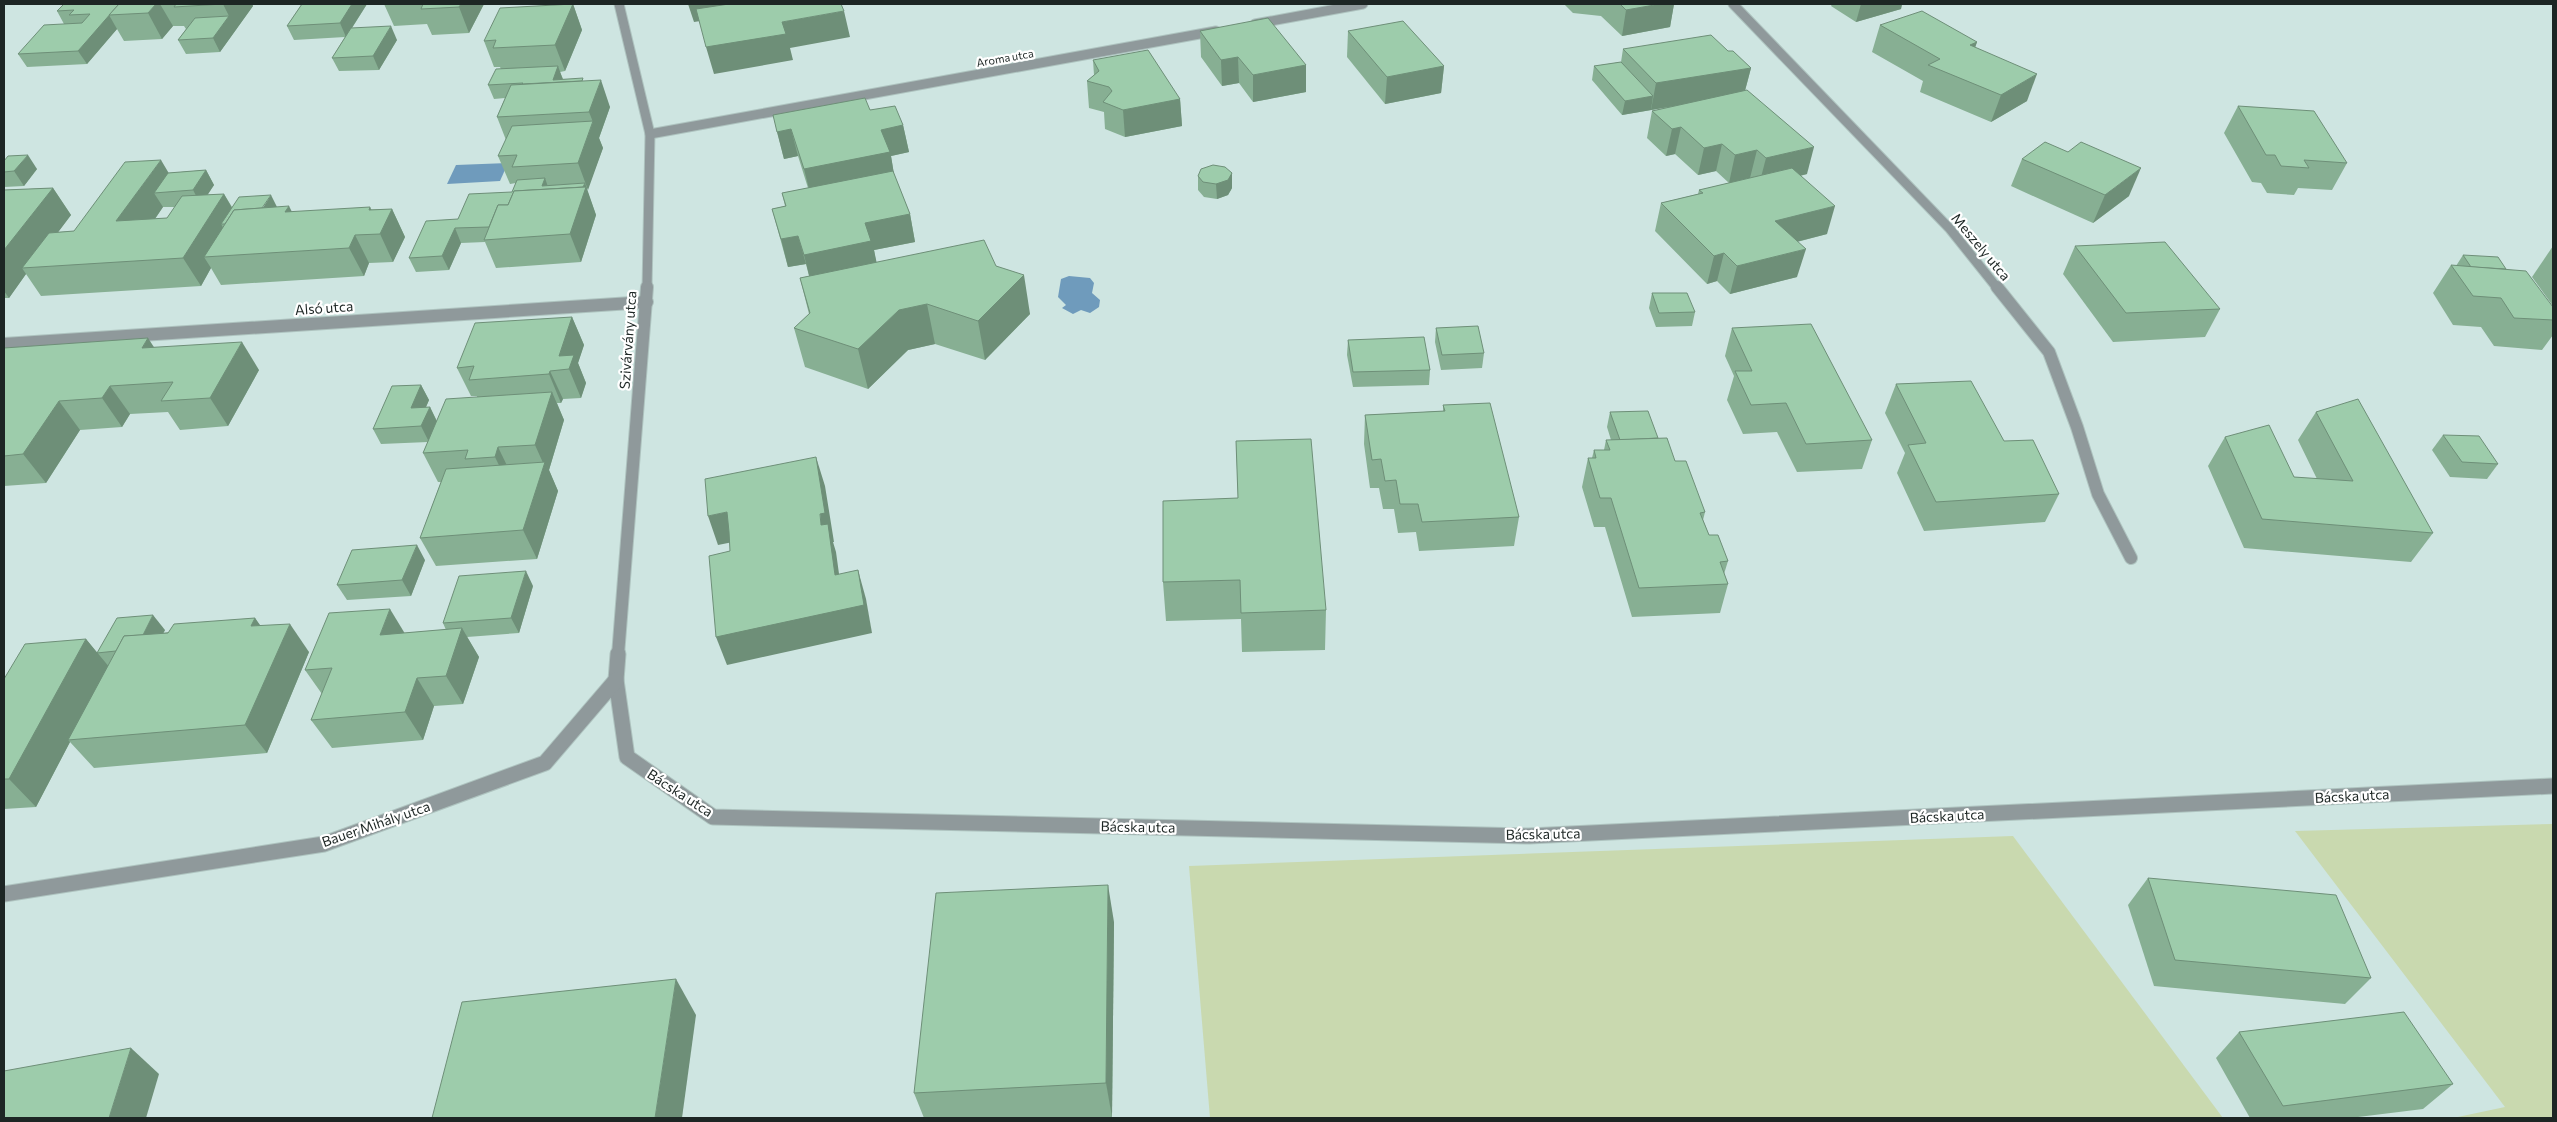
<svg xmlns="http://www.w3.org/2000/svg" width="2557" height="1122" font-family="Commissioner,sans-serif">
  <style>
    .green { fill: #c9d9af }
    .water { fill: #6f9bbc }
    .lines { fill: none; stroke-linecap: round; stroke-linejoin: round }
    .street-far2-casing { stroke: #aec3bf; stroke-width: 11 }
    .street-far1-casing { stroke: #aec3bf; stroke-width: 14 }
    .street-casing { stroke: #aec3bf; stroke-width: 17 }
    .street-far2 { stroke: #8f999b; stroke-width: 9 }
    .street-far1 { stroke: #8f999b; stroke-width: 12 }
    .street { stroke: #8f999b; stroke-width: 15 }
    .wall { fill: #87af93; fill-rule: evenodd }
    .shaded-wall { fill: #6e8f78 }
    .building { fill: #9dccab; stroke: #6e8f78 }
    .labels { text-anchor: middle; stroke-width: 4.5; stroke-linejoin: round; paint-order: stroke }
    .far-street-label { font-size: 11px; fill: #1d2624; stroke: #fff }
    .street-label { font-size: 14px; fill: #1d2624; stroke: #fff }
  </style>
  <rect width="100%" height="100%" fill="#cee5e1"/>
  <g class="green">
    <polygon points="2553,824 2553,1118 2453,1118 2505,1107 2295,831"/>
    <polygon points="2013,836 2223,1118 1210,1118 1189,866"/>
  </g>
  <g class="water">
    <polygon points="508,163 500,181 447,184 456,165"/>
    <polygon points="1069,276 1090,278 1094,283 1092,293 1100,300 1099,307 1090,313 1081,310 1073,314 1062,308 1066,305 1058,297 1061,279"/>
  </g>
  <g class="lines">
    <defs>
      <g id="street-far2">
        <polyline points="619,4 650,134 647,289"/>
        <polyline points="1733,4 1950,229 1998,289"/>
        <polyline points="1255,24 1363,4"/>
        <polyline points="650,134 1216,31"/>
      </g>
      <g id="street-far1">
        <polyline points="1997,287 2049,352 2077,427 2098,494 2131,558"/>
        <polyline points="4,344 647,302"/>
        <polyline points="618,655 647,287"/>
      </g>
      <g id="street">
        <polyline points="618,654 616,680 627,757 713,817 1529,836 2553,786"/>
        <polyline points="4,894 324,844 545,763 616,680"/>
      </g>
    </defs>
    <use href="#street-far2" class="street-far2-casing"/>
    <use href="#street-far1" class="street-far1-casing"/>
    <use href="#street" class="street-casing"/>
    <use href="#street-far2" class="street-far2"/>
    <use href="#street-far1" class="street-far1"/>
    <use href="#street" class="street"/>
  </g>
  <g class="wall">
    <polygon points="64,4 252,4 253,6 220,52 186,54 178,40 186,29 184,26 173,26 162,39 124,41 117,29 87,64 27,67 18,54 64,24 57,11"/>
    <polygon points="302,4 367,4 352,28 397,40 379,70 339,71 332,58 345,37 294,40 287,26"/>
    <polygon points="384,4 484,4 469,33 432,35 427,24 394,26"/>
    <polygon points="573,4 582,30 565,71 560,72 563,79 584,81 610,107 599,138 603,148 587,190 596,215 581,262 496,268 485,242 461,243 449,270 416,272 409,258 458,219 512,192 516,183 510,184 498,156 506,140 497,117 505,98 494,99 488,85 501,69 500,67 494,67 484,41"/>
    <polygon points="1564,4 1674,4 1670,27 1622,36 1601,16 1573,13"/>
    <polygon points="1832,4 1902,4 1901,9 1856,22 1831,6"/>
    <polygon points="1880,25 1977,42 1975,47 2027,101 1991,122 1920,92 1923,81 1872,52"/>
    <polygon points="1200,31 1306,65 1306,92 1253,102 1239,83 1222,86 1201,57"/>
    <polygon points="1348,31 1444,66 1441,93 1385,104 1347,57"/>
    <polygon points="1623,49 1728,51 1751,68 1745,91 1807,174 1800,176 1827,234 1797,242 1797,277 1730,294 1717,281 1707,284 1655,231 1661,203 1698,194 1699,190 1729,183 1716,171 1698,175 1675,154 1666,156 1647,138 1652,111 1669,107 1622,115 1592,80 1594,66 1621,62"/>
    <polygon points="1093,60 1180,99 1182,126 1125,137 1105,129 1104,112 1089,108 1087,81 1094,75"/>
    <polygon points="2238,106 2347,163 2332,190 2298,188 2294,195 2267,193 2261,183 2252,182 2224,133"/>
    <polygon points="870,110 903,125 909,152 891,156 894,175 910,214 915,242 874,250 876,262 996,266 1030,314 985,360 935,344 908,350 868,389 805,367 794,328 809,314 800,278 809,276 806,264 788,267 772,209 785,206 782,193 808,188 798,156 784,159 773,115"/>
    <polygon points="2022,159 2129,196 2093,223 2011,186"/>
    <polygon points="4,161 37,169 24,186 4,187"/>
    <path d="M206 170 214 185 207 195 224 194 232 207H277L291 212 392 209 405 237 393 262 369 263 364 276 221 285 211 268 201 286 41 296 26 274 9 298H4V190L53 188 71 215 58 232 74 231 168 173ZM163 207H175L167 218 155 219Z"/>
    <polygon points="1198,176 1232,188 1228,195 1217,199 1204,197 1198,190"/>
    <polygon points="2075,246 2220,309 2205,337 2113,342 2063,274"/>
    <polygon points="2553,246 2553,306 2532,277"/>
    <polygon points="2463,255 2506,269 2553,307 2553,335 2542,350 2494,346 2481,327 2453,325 2433,293 2451,265 2456,266"/>
    <polygon points="1652,293 1695,312 1692,326 1656,327 1649,308"/>
    <polygon points="572,317 584,345 578,363 586,383 581,398 563,399 561,403 557,403 564,420 549,470 558,491 537,559 436,566 420,538 441,482 438,482 423,453 428,442 381,444 373,429 421,385 429,400 426,407 430,407 437,421 477,397 477,396 471,396 457,368"/>
    <polygon points="1436,328 1484,353 1482,368 1441,370 1435,342"/>
    <polygon points="1732,328 1872,440 1862,469 1797,472 1777,432 1743,434 1727,400 1734,376 1725,356"/>
    <polygon points="1348,340 1430,370 1429,385 1353,387 1347,355"/>
    <polygon points="154,347 259,370 228,426 180,430 168,412 130,414 122,427 80,430 46,483 4,486 4,348"/>
    <polygon points="1896,384 2004,441 2059,494 2045,522 1924,531 1897,473 1905,453 1885,413"/>
    <polygon points="1443,405 1519,517 1514,546 1419,551 1416,532 1398,533 1394,509 1383,509 1379,488 1370,488 1364,444 1365,415 1443,411"/>
    <polygon points="1610,412 1658,438 1675,461 1705,512 1703,520 1709,535 1728,561 1724,574 1728,584 1720,613 1632,617 1605,527 1594,527 1582,487 1588,458 1592,458 1594,450 1604,450 1606,440 1611,440 1607,427"/>
    <polygon points="2316,412 2433,533 2411,562 2244,548 2208,466 2225,437 2294,477 2317,479 2298,440"/>
    <polygon points="2443,435 2498,464 2487,479 2450,477 2432,450"/>
    <polygon points="1236,441 1326,610 1325,650 1242,652 1241,619 1166,621 1163,582 1238,498"/>
    <polygon points="425,560 411,596 347,600 337,585"/>
    <polygon points="533,586 519,633 467,637 479,657 463,704 434,706 423,740 332,748 311,720 322,694 305,670 405,633 446,630 443,623"/>
    <polygon points="255,618 260,626 309,652 267,753 94,768 70,742 36,807 4,809 4,679 86,639 97,653 165,630 163,633"/>
    <polygon points="2148,878 2371,978 2345,1004 2154,986 2128,905"/>
    <polygon points="1114,922 1112,1117 1084,1118 924,1118 914,1093"/>
    <polygon points="2239,1032 2453,1084 2423,1109 2350,1118 2250,1118 2216,1058"/>
  </g>
  <g class="shaded-wall">
    <polygon points="156,4 160,4 173,26 162,39 148,13"/>
    <polygon points="223,4 252,4 253,6 220,52 213,38 229,16"/>
    <polygon points="352,4 367,4 346,37 340,23"/>
    <polygon points="461,4 484,4 469,33 459,7"/>
    <polygon points="573,4 582,30 565,71 555,45"/>
    <polygon points="688,4 770,4 772,10 694,22"/>
    <polygon points="1660,4 1674,4 1670,27 1622,36 1626,10"/>
    <polygon points="1861,4 1902,4 1901,9 1856,22"/>
    <polygon points="844,11 850,37 790,48 793,60 714,74 706,47 782,22"/>
    <polygon points="109,15 117,29 87,64 78,51"/>
    <polygon points="391,26 397,40 379,70 373,56"/>
    <polygon points="1977,42 1968,68 1970,45"/>
    <polygon points="1238,57 1239,83 1222,86 1221,60"/>
    <polygon points="1306,65 1306,92 1253,102 1253,75"/>
    <polygon points="558,66 563,80 553,80"/>
    <polygon points="1444,66 1441,93 1385,104 1387,77"/>
    <polygon points="1751,68 1744,94 1651,110 1656,83"/>
    <polygon points="2037,74 2027,101 1991,122 2001,95"/>
    <polygon points="601,80 610,107 599,138 603,148 588,190 578,163 593,122 589,112"/>
    <polygon points="1653,96 1651,110 1622,115 1625,101"/>
    <polygon points="1180,99 1182,126 1125,137 1123,110"/>
    <polygon points="903,125 909,152 891,156 895,180 811,197 804,169 881,130"/>
    <polygon points="1681,127 1675,154 1666,156 1672,129"/>
    <polygon points="791,129 798,156 784,159 777,132"/>
    <polygon points="1722,144 1716,171 1698,175 1704,148"/>
    <polygon points="1814,147 1807,174 1759,185 1766,158"/>
    <polygon points="1757,150 1750,178 1729,183 1735,155"/>
    <polygon points="28,155 37,169 24,186 14,171"/>
    <polygon points="161,160 177,187 154,193 163,207 134,249 116,221"/>
    <polygon points="2141,168 2129,196 2093,223 2105,195"/>
    <polygon points="206,170 214,185 201,205 193,190"/>
    <polygon points="1232,173 1232,188 1228,195 1217,199 1216,184"/>
    <polygon points="545,178 550,193 542,186"/>
    <polygon points="585,183 596,215 581,262 570,234 578,201"/>
    <polygon points="53,188 71,215 32,267 22,268 26,274 9,298 4,291 4,250"/>
    <polygon points="224,194 240,222 221,224 230,239 204,257 211,268 201,286 183,258"/>
    <polygon points="271,195 278,209 254,222"/>
    <polygon points="289,206 303,234 285,212"/>
    <polygon points="1835,206 1827,234 1768,249 1775,221"/>
    <polygon points="370,207 382,230 392,209 405,237 393,262 369,210"/>
    <polygon points="910,214 915,242 874,250 878,269 811,283 804,255 865,223"/>
    <polygon points="455,228 461,243 449,270 442,256"/>
    <polygon points="355,235 369,263 364,276 349,248"/>
    <polygon points="798,236 806,264 788,267 781,239"/>
    <polygon points="1806,249 1797,277 1730,294 1737,266"/>
    <polygon points="1724,253 1717,281 1707,284 1714,256"/>
    <polygon points="1024,275 1030,314 985,360 978,321"/>
    <polygon points="927,304 935,344 908,350 868,389 858,349 899,310"/>
    <polygon points="572,317 584,345 578,363 586,383 581,398 569,369 559,356"/>
    <polygon points="148,338 167,367 142,348"/>
    <polygon points="242,342 259,370 228,426 210,398"/>
    <polygon points="550,371 563,399 561,403 549,374"/>
    <polygon points="421,385 429,400 419,423 411,408"/>
    <polygon points="110,386 130,414 122,427 102,398"/>
    <polygon points="552,392 564,420 549,470 558,491 537,559 523,530 544,465 535,445"/>
    <polygon points="59,401 80,430 46,483 23,454"/>
    <polygon points="430,407 437,422 429,442 421,426"/>
    <polygon points="498,447 512,476 509,486 495,457"/>
    <polygon points="816,457 825,486 834,542 833,542 836,552 843,603 821,525"/>
    <polygon points="727,512 738,541 718,545 708,516"/>
    <polygon points="417,545 425,560 411,596 402,580"/>
    <polygon points="858,570 866,599 872,633 727,665 716,637"/>
    <polygon points="526,571 533,586 519,633 511,618"/>
    <polygon points="390,609 407,637 380,635"/>
    <polygon points="153,615 165,630 147,665 135,650"/>
    <polygon points="255,618 275,646 251,626"/>
    <polygon points="290,624 309,652 267,753 245,725"/>
    <polygon points="462,628 479,657 463,704 446,676"/>
    <polygon points="86,639 110,668 68,740 70,742 36,807 9,779"/>
    <polygon points="417,678 434,706 423,740 405,712"/>
    <polygon points="1108,885 1114,922 1112,1117 1106,1083"/>
    <polygon points="676,979 696,1015 682,1118 655,1118"/>
    <polygon points="131,1048 159,1074 146,1118 109,1118"/>
  </g>
  <g class="building">
    <polygon points="64,4 119,4 78,51 18,54 44,25 82,23 90,14 69,15 74,10 57,11"/>
    <polygon points="119,4 156,4 148,13 109,15"/>
    <polygon points="176,4 223,4 174,7"/>
    <polygon points="302,4 352,4 340,23 287,26"/>
    <polygon points="423,4 461,4 459,7 421,9"/>
    <polygon points="573,4 555,45 493,48 496,40 484,41 500,8"/>
    <polygon points="729,4 841,4 844,11 782,22 786,34 706,47 696,9"/>
    <polygon points="1620,4 1660,4 1626,10"/>
    <polygon points="1922,11 1977,42 1970,45 2037,74 2001,95 1928,65 1940,59 1880,25"/>
    <polygon points="229,16 213,38 178,40 195,18"/>
    <polygon points="1268,18 1306,65 1253,75 1238,57 1221,60 1200,31"/>
    <polygon points="1403,21 1444,66 1387,77 1348,31"/>
    <polygon points="391,26 373,56 332,58 351,28"/>
    <polygon points="1711,35 1728,51 1733,51 1751,68 1656,83 1623,49"/>
    <polygon points="1148,50 1180,99 1123,110 1103,102 1112,91 1109,87 1087,81 1099,71 1093,60"/>
    <polygon points="1621,62 1653,96 1625,101 1594,66"/>
    <polygon points="558,66 553,80 583,78 582,81 522,84 523,83 488,85 496,69"/>
    <polygon points="601,80 589,112 497,117 511,85"/>
    <polygon points="1747,90 1814,147 1766,158 1757,150 1735,155 1722,144 1704,148 1681,127 1672,129 1652,111"/>
    <polygon points="865,98 870,110 895,106 903,125 881,130 890,152 804,169 791,129 777,132 773,115"/>
    <polygon points="2238,106 2314,111 2347,163 2304,160 2309,168 2281,166 2275,155 2266,155"/>
    <polygon points="593,121 578,163 512,167 517,155 498,156 512,126"/>
    <polygon points="2045,142 2068,152 2081,142 2141,168 2105,195 2022,159"/>
    <polygon points="28,155 14,171 4,172 4,161 8,156"/>
    <polygon points="161,160 116,221 167,218 182,196 224,194 183,258 22,268 49,233 74,231 125,162"/>
    <polygon points="1213,165 1225,167 1232,173 1228,180 1216,184 1203,182 1198,176 1201,169"/>
    <polygon points="1792,168 1835,206 1775,221 1806,249 1737,266 1724,253 1714,256 1661,203 1703,193 1699,190"/>
    <polygon points="206,170 193,190 154,193 168,173"/>
    <polygon points="893,171 910,214 865,223 871,241 804,255 798,236 781,239 772,209 786,206 782,193"/>
    <polygon points="545,178 542,186 585,183 583,187 514,191 508,205 498,205 489,227 455,228 442,256 409,258 426,221 458,219 469,194 512,192 517,180"/>
    <polygon points="586,187 570,234 484,240 498,205 508,205 514,191"/>
    <polygon points="53,188 4,250 4,190"/>
    <polygon points="271,195 262,208 234,210 225,224 221,224 239,197"/>
    <polygon points="289,206 285,212 370,207 369,210 392,209 380,234 355,235 349,248 204,257 234,210"/>
    <polygon points="984,240 996,266 1024,275 978,321 927,304 899,310 858,349 794,328 810,313 800,278"/>
    <polygon points="2165,242 2220,309 2126,313 2075,246"/>
    <polygon points="2463,255 2498,257 2506,269 2471,267"/>
    <polygon points="2451,265 2526,271 2553,307 2553,320 2514,318 2501,298 2473,296"/>
    <polygon points="1652,293 1687,293 1695,312 1659,313"/>
    <polygon points="572,317 559,356 574,355 569,369 550,371 549,374 469,380 474,366 457,368 475,323"/>
    <polygon points="1811,324 1872,440 1806,444 1786,403 1751,405 1735,371 1752,371 1732,328"/>
    <polygon points="1478,326 1484,353 1442,355 1436,328"/>
    <polygon points="1424,337 1430,370 1353,372 1348,340"/>
    <polygon points="148,338 142,348 242,342 210,398 161,401 173,382 110,386 102,398 59,401 23,454 4,456 4,348"/>
    <polygon points="1971,381 2004,441 2033,440 2059,494 1936,502 1908,445 1926,443 1896,384"/>
    <polygon points="421,385 411,408 430,407 421,426 373,429 392,386"/>
    <polygon points="552,392 535,445 498,447 495,457 465,459 468,450 423,453 446,399"/>
    <polygon points="2358,399 2433,533 2262,519 2225,437 2269,425 2294,477 2353,481 2316,412"/>
    <polygon points="1490,403 1519,517 1422,522 1418,504 1400,504 1396,480 1385,481 1381,459 1372,460 1365,415 1445,411 1443,405"/>
    <polygon points="1648,411 1658,438 1620,440 1610,412"/>
    <polygon points="2443,435 2479,436 2498,464 2462,462"/>
    <polygon points="1667,438 1675,461 1686,461 1705,512 1700,513 1709,535 1718,535 1728,561 1720,562 1728,584 1639,588 1611,498 1600,498 1588,458 1596,458 1594,450 1610,450 1606,440"/>
    <polygon points="1311,439 1326,610 1241,613 1240,580 1163,582 1163,501 1238,498 1236,441"/>
    <polygon points="816,457 825,513 820,514 821,525 828,524 835,575 858,570 864,605 716,637 709,556 730,551 729,532 727,512 708,516 705,479"/>
    <polygon points="545,462 523,530 420,538 446,469"/>
    <polygon points="417,545 402,580 337,585 352,550"/>
    <polygon points="526,571 511,618 443,623 459,576"/>
    <polygon points="390,609 380,635 462,628 446,676 417,678 405,712 311,720 332,668 305,670 329,613"/>
    <polygon points="153,615 143,635 124,636 116,651 97,653 117,618"/>
    <polygon points="255,618 251,626 290,624 245,725 68,740 124,636 168,633 174,624"/>
    <polygon points="86,639 9,779 4,779 4,679 25,644"/>
    <polygon points="2148,878 2336,895 2371,978 2175,960"/>
    <polygon points="1108,885 1106,1083 914,1093 936,893"/>
    <polygon points="676,979 655,1118 432,1118 462,1002"/>
    <polygon points="2404,1012 2453,1084 2283,1106 2239,1032"/>
    <polygon points="131,1048 109,1118 4,1118 4,1071"/>
  </g>
  <g class="labels">
    <g class="far-street-label">
      <text transform="translate(1005 58) rotate(-10)" y="4">Aroma utca</text>
    </g>
    <g class="street-label">
      <text transform="translate(1981 247) rotate(50)" y="5">Meszely utca</text>
      <text transform="translate(324 308) rotate(-4)" y="5">Alsó utca</text>
      <text transform="translate(628 340) rotate(-86)" y="5">Szivárvány utca</text>
      <text transform="translate(680 793) rotate(33)" y="5">Bácska utca</text>
      <text transform="translate(2352 796) rotate(-3)" y="5">Bácska utca</text>
      <text transform="translate(1947 816) rotate(-3)" y="5">Bácska utca</text>
      <text transform="translate(376 824) rotate(-19)" y="5">Bauer Mihály utca</text>
      <text transform="translate(1138 827) rotate(1)" y="5">Bácska utca</text>
      <text transform="translate(1543 834) rotate(-1)" y="5">Bácska utca</text>
    </g>
  </g>
  <rect width="2557" height="1122" fill="none" stroke="#1d2624" stroke-width="10"/>
</svg>
